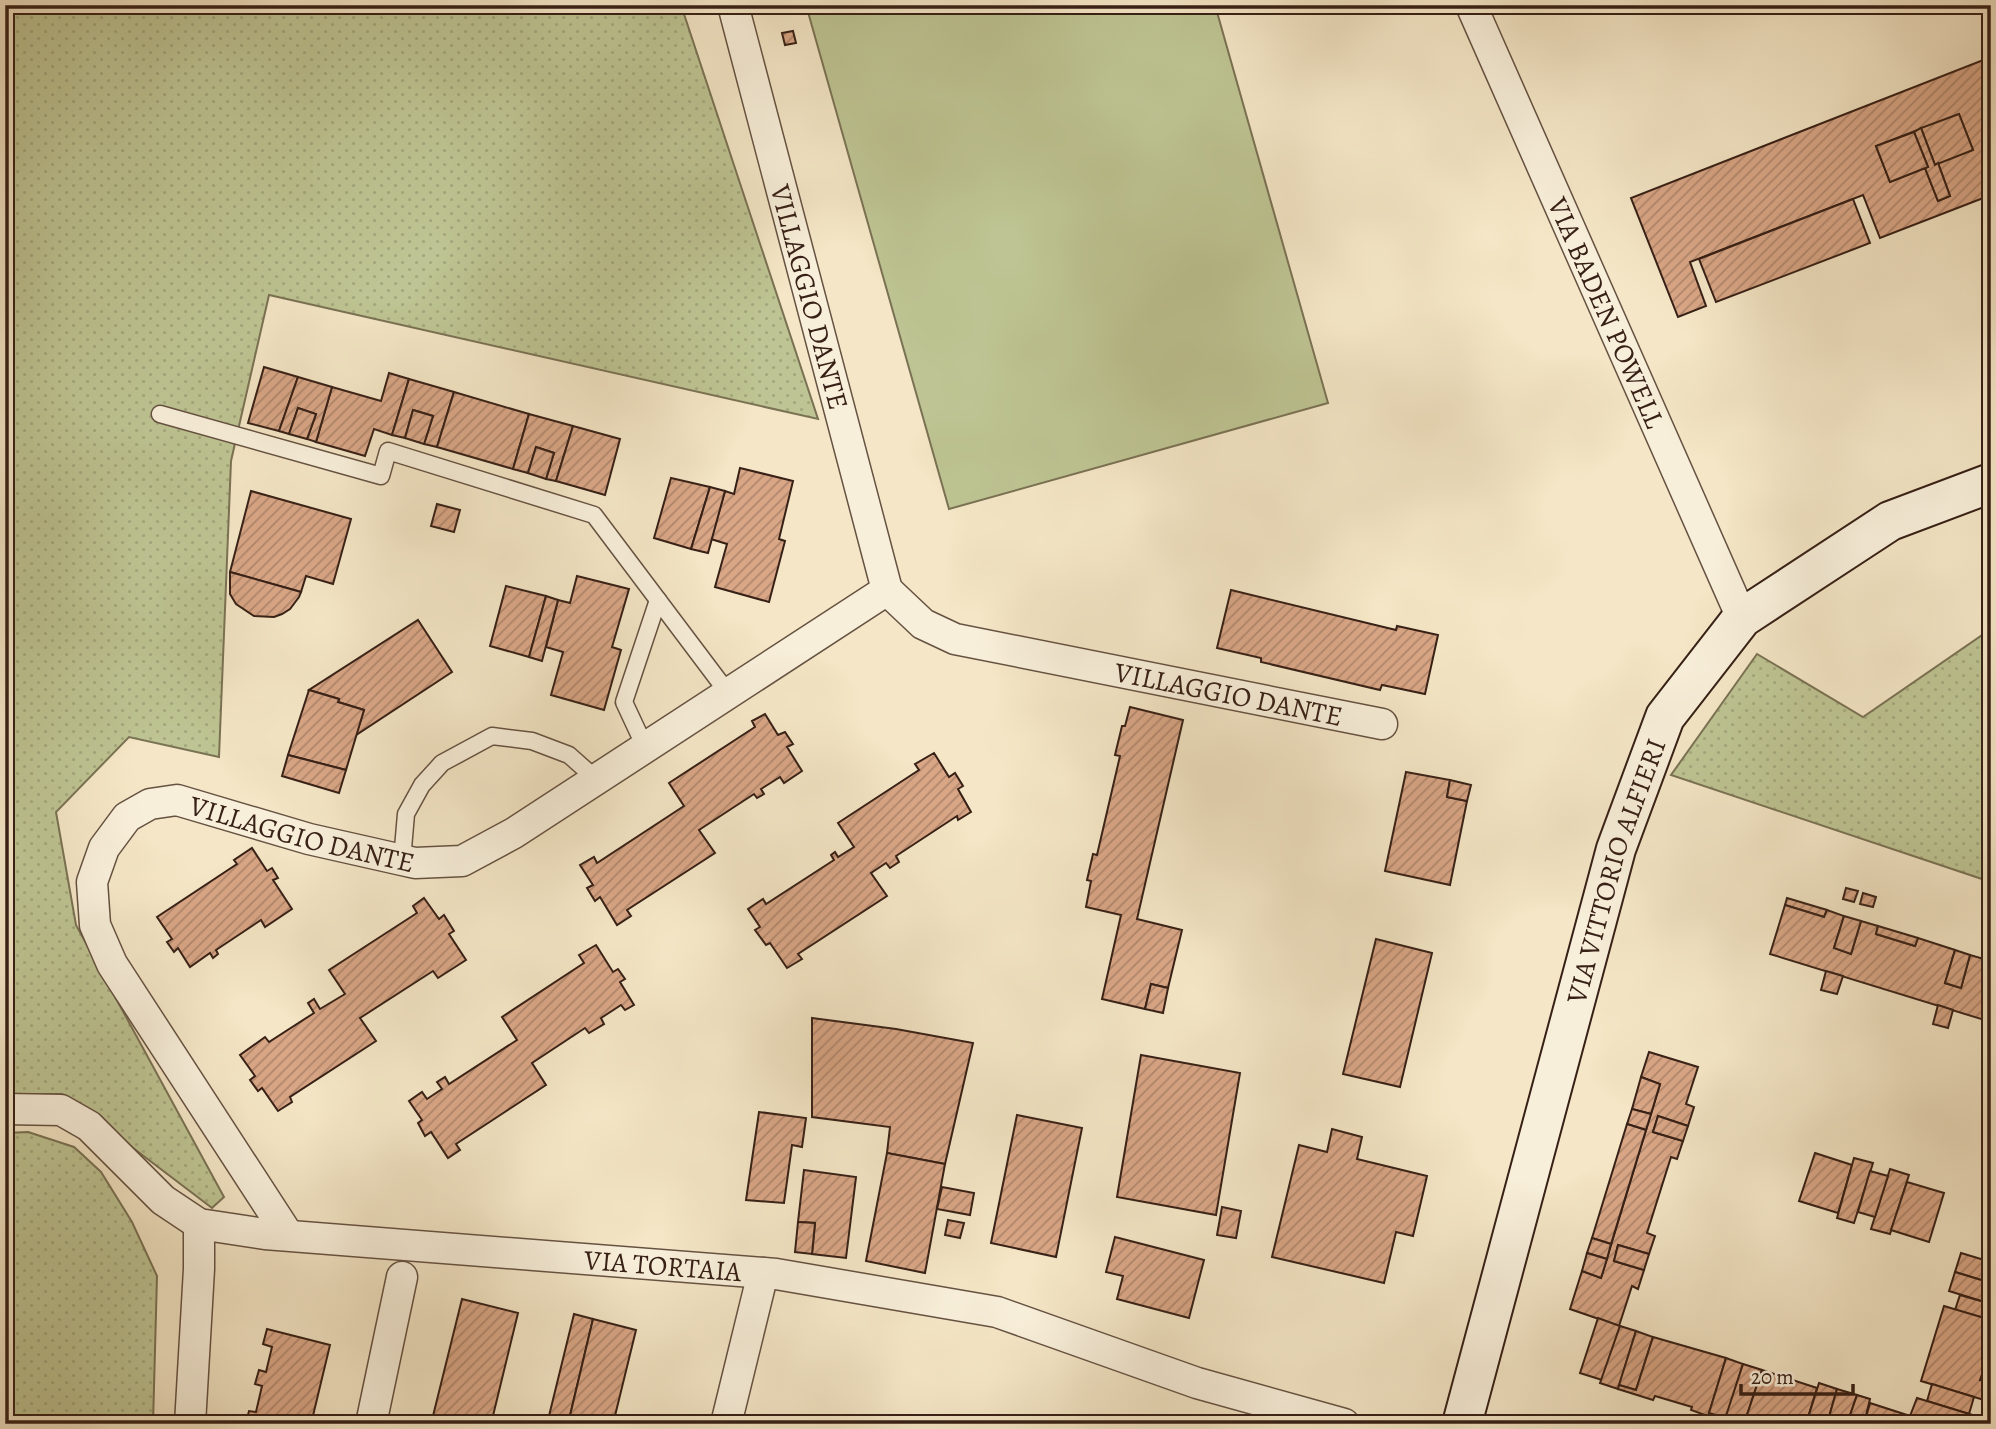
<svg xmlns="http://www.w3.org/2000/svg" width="1996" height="1429" font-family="Alegreya,serif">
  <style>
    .grass { fill: url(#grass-dots); stroke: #7a7254; stroke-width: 2 }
    .pitch { fill: #bec493; stroke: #7a7254; stroke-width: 2 }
    .building { fill: url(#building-hatch); stroke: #372016; stroke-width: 2; fill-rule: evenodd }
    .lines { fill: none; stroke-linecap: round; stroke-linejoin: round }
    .lane-casing { stroke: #665242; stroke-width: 19 }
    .street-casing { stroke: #665242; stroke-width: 33 }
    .secondary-casing { stroke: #372016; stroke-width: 42 }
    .lane { stroke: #f8efda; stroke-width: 16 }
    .street { stroke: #f8efda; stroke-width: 30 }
    .secondary { stroke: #f8efda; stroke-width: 38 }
    .labels { text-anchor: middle; stroke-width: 5; stroke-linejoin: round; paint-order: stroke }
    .street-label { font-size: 28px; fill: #372016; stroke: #f8efda }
  </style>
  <defs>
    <pattern id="grass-dots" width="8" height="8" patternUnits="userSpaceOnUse" patternTransform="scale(1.75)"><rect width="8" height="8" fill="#bec493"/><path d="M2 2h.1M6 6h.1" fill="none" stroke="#a4a87e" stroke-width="1.8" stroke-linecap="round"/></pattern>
    <pattern id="building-hatch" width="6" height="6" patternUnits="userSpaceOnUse" patternTransform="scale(1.75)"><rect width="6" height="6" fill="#d9a686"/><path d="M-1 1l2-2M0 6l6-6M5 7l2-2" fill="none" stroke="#b1876d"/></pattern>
  </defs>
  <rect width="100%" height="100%" fill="#f4e6c6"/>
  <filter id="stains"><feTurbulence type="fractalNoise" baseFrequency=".00286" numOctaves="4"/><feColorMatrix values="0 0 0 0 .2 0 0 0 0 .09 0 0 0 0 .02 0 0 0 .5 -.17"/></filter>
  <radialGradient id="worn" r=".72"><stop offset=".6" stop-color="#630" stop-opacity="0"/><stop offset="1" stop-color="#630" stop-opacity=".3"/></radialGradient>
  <g class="grass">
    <polygon points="5,5 681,5 818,419 269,295 231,461 219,757 129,737 56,812 76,925 224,1197 212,1208 62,1094 5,1094"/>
    <polygon points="1991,629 1991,882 1671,775 1757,654 1863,717"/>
    <polygon points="28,1132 74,1147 101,1172 132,1222 157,1276 153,1424 5,1424 5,1133"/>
  </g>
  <polygon class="pitch" points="806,5 1215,5 1328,403 949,509"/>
  <g class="building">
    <polygon points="793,31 796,43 785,45 782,33"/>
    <path d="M1991 57V195L1880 238 1863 195 1690 262 1706 306 1678 317 1631 198ZM1959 114 1973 150 1938 163 1950 196 1938 201 1925 168 1890 182 1876 146Z"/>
    <polygon points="1959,114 1973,150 1935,165 1921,128"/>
    <polygon points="1921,128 1935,165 1938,163 1950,196 1938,201 1925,168 1928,167 1914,132"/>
    <polygon points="1914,132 1928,167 1890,182 1876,146"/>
    <polygon points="1853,199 1870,243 1716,302 1699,259"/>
    <polygon points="264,367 298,377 279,431 248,423"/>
    <polygon points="389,373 409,379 392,435 374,429 365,456 316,442 332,387 381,401"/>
    <polygon points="298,377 332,387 316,442 307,439 316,414 298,408 289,434 279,431"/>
    <polygon points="409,379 454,392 437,447 424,444 433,416 413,410 405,438 392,435"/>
    <polygon points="454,392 529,414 513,469 437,447"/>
    <polygon points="298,408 316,414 307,439 289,434"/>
    <polygon points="413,410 433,416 424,444 405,438"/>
    <polygon points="529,414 573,426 556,481 546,479 554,453 536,447 528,473 513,469"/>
    <polygon points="573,426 620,439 605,495 556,481"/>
    <polygon points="536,447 554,453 546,479 528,473"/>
    <polygon points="740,468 793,481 779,539 785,541 769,602 715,587 727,544 711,539 725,491 734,494"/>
    <polygon points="671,478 710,487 691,549 654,538"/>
    <polygon points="710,487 725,491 708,553 691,549"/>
    <polygon points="251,491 351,519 333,584 306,576 301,592 230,572"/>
    <polygon points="437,504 460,510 454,532 431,526"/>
    <polygon points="230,572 301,592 299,597 290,609 282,614 274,617 254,616 236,604 230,594"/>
    <polygon points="577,576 629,589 612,647 621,650 604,710 551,695 563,652 546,647 558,600 570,603"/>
    <polygon points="506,586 546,596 529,657 490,646"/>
    <polygon points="1231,590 1396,630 1397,626 1438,635 1425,694 1382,685 1380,690 1261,662 1261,658 1217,648"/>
    <polygon points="546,596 558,600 542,661 529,657"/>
    <polygon points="418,620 452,672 356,735 364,710 338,702 339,699 309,690"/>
    <polygon points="309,690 339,699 338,702 364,710 346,770 288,755"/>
    <polygon points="1130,707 1183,720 1137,919 1182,930 1168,988 1151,984 1145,1009 1102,999 1121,915 1086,907 1091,881 1087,880 1093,854 1097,855 1120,756 1115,755 1122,726 1125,726"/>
    <polygon points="765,714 778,735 785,732 793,744 787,747 802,771 784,783 780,777 761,789 764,794 757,798 754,794 699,830 715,853 627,910 631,916 617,925 600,897 595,901 587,888 593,885 580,865 594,857 597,863 684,806 669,783 755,727 752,721"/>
    <polygon points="934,753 949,777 955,773 963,786 958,789 971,812 958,820 957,816 896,856 899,862 890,868 886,863 871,873 887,896 798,954 802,959 787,968 770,943 766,945 755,930 760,927 748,909 763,899 766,904 834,860 831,855 835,852 838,857 854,847 838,823 919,770 915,764"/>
    <polygon points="288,755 346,770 339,793 282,776"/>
    <polygon points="1406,772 1450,780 1447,797 1467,801 1450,885 1385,871"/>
    <polygon points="1450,780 1471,785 1467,801 1447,797"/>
    <polygon points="252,848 267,871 272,868 278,878 273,880 292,909 265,927 261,920 216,950 218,954 213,958 210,953 190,967 178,948 174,952 167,942 172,939 157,917 237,864 234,860"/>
    <polygon points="1846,888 1858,891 1854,902 1843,899"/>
    <polygon points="1863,893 1876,897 1873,907 1860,904"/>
    <polygon points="424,898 439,919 444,915 454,931 449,934 466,960 438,978 433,971 360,1018 376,1041 290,1097 292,1102 278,1111 262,1088 258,1091 250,1080 255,1076 240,1055 265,1037 269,1042 314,1013 308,1003 314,999 320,1009 345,994 329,970 417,913 413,906"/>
    <polygon points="1787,898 1827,910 1824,917 1785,905"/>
    <polygon points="1785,905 1824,917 1827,910 1844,916 1834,948 1851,954 1861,921 1878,926 1876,934 1915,946 1918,938 1955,950 1945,983 1961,988 1970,955 1991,961 1991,1022 1770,954"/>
    <polygon points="1844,916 1861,921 1851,954 1834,948"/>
    <polygon points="1878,926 1918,938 1915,946 1876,934"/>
    <polygon points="1376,939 1432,953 1400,1087 1343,1074"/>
    <polygon points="596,945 613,972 618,969 625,979 620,982 634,1005 625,1010 621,1005 601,1018 604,1024 589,1033 585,1028 532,1063 546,1085 456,1144 460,1150 448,1158 431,1132 425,1136 418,1123 422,1120 409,1101 422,1092 427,1099 442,1089 437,1082 445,1077 449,1084 517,1040 502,1017 584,963 579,955"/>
    <polygon points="1955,950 1970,955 1961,988 1945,983"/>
    <polygon points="1826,971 1843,976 1837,994 1821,990"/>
    <polygon points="1151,984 1168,988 1163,1013 1145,1009"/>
    <polygon points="1938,1005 1953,1010 1948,1028 1933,1024"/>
    <polygon points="812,1018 896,1029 973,1043 945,1164 887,1153 890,1127 812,1117"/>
    <polygon points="1649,1052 1698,1067 1686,1104 1694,1107 1688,1126 1658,1116 1653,1132 1683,1141 1677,1159 1671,1157 1647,1233 1655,1236 1649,1254 1618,1245 1614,1261 1644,1270 1638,1289 1632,1286 1619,1326 1570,1309 1582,1271 1601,1278 1660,1084 1641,1077"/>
    <polygon points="1141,1055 1240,1073 1216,1215 1117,1197"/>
    <polygon points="1641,1077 1660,1084 1651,1114 1632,1109"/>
    <polygon points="1632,1109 1651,1114 1646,1130 1627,1124"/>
    <polygon points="759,1112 806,1118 802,1147 792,1145 784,1203 746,1200"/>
    <polygon points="1017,1115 1082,1128 1056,1257 991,1243"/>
    <polygon points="1658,1116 1688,1126 1683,1141 1653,1132"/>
    <polygon points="1627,1124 1646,1130 1611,1244 1592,1238"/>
    <polygon points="1332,1129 1362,1137 1357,1159 1427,1176 1413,1236 1396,1232 1384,1283 1272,1257 1299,1145 1327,1152"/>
    <polygon points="887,1153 945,1164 925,1273 866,1261"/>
    <polygon points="1815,1153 1852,1165 1838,1213 1799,1201"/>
    <polygon points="1854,1158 1873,1163 1854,1223 1837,1218"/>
    <polygon points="1890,1169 1909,1175 1890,1234 1871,1229"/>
    <polygon points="804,1170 856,1177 846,1258 812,1254 815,1223 798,1222"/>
    <polygon points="1870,1171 1888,1176 1875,1217 1858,1212"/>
    <polygon points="1907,1182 1944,1193 1929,1242 1891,1230"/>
    <polygon points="942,1187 974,1193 970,1215 937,1209"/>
    <polygon points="1222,1207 1241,1211 1236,1238 1217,1235"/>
    <polygon points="948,1220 964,1223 960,1238 945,1235"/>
    <polygon points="798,1222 815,1223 812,1254 795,1252"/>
    <polygon points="1115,1237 1204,1260 1189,1318 1117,1299 1123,1276 1106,1272"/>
    <polygon points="1592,1238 1611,1244 1607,1259 1587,1253"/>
    <polygon points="1618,1245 1649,1254 1644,1270 1614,1261"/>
    <polygon points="1587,1253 1607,1259 1601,1278 1582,1271"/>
    <polygon points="1961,1253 1991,1262 1991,1283 1955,1272"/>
    <polygon points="1955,1272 1991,1283 1991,1304 1949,1291"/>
    <polygon points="1960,1295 1991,1304 1991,1320 1955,1310"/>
    <polygon points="462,1299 518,1313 491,1424 431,1424"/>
    <polygon points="1944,1306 1991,1320 1991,1349 1980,1380 1989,1382 1984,1400 1921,1381"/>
    <polygon points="574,1314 593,1319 568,1424 547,1424"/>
    <polygon points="1598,1318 1620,1326 1602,1380 1580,1373"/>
    <polygon points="593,1319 636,1330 613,1424 568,1424"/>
    <polygon points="1620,1326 1636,1331 1618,1389 1600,1383"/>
    <polygon points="267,1329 330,1345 311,1424 246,1422 249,1411 256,1412 262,1386 255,1384 259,1370 266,1372 272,1347 263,1344"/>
    <polygon points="1636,1331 1653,1337 1636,1390 1619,1385"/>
    <polygon points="1653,1337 1726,1358 1709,1413 1726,1418 1724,1422 1691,1410 1692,1407 1655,1396 1653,1400 1618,1389 1619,1385 1636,1390"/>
    <polygon points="1726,1358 1743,1364 1726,1418 1709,1413"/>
    <polygon points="1743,1364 1762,1370 1744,1424 1731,1424 1724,1422"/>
    <polygon points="1762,1370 1817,1388 1806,1424 1744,1424"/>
    <polygon points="1819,1383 1837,1389 1827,1424 1806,1424"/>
    <polygon points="1932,1384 1974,1397 1969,1414 1927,1401"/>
    <polygon points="1837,1389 1857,1395 1847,1424 1827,1424"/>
    <polygon points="1857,1395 1870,1399 1864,1424 1847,1424"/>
    <polygon points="1917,1398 1979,1417 1977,1424 1936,1424 1910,1416"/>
    <polygon points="1870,1403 1910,1416 1907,1424 1864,1424"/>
  </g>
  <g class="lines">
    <defs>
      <g id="lane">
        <polyline points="160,414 381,476 388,451 594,515 728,693"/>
        <polyline points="645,747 624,702 658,600"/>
        <polyline points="402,860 406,814 422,785 442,763 492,736 532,741 569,755 596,779"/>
      </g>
      <g id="street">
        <path id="s1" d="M1471 5 1742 618"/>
        <path id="s2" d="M887 590 923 624 955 639 1382 724"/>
        <path id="s3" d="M5 1109 61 1110 89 1126 163 1200 199 1224 265 1234 776 1274 997 1312 1197 1383 1344 1424"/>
        <path id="s4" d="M288 1235 112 964 95 925 92 882 104 848 127 817 150 804 177 800 309 839 402 860 415 863 462 861 514 833 887 590 733 5"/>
        <polyline points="190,1424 199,1269 199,1224"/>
        <polyline points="371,1424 402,1277"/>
        <polyline points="726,1424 763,1273"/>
      </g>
      <g id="secondary">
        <path id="s5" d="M1462 1424 1616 849 1665 717 1742 618 1890 521 1991 483"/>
      </g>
    </defs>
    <use href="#lane" class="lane-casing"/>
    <use href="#street" class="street-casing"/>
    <use href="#secondary" class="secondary-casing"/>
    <use href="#lane" class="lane"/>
    <use href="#street" class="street"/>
    <use href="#secondary" class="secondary"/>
  </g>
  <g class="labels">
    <g class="street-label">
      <text transform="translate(810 297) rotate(75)" y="10">VILLAGGIO DANTE</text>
      <text dy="10" stroke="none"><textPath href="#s1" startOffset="336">VIA BADEN POWELL</textPath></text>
      <text dy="10" stroke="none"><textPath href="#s2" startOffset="364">VILLAGGIO DANTE</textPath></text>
      <text dy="10" stroke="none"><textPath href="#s4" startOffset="667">VILLAGGIO DANTE</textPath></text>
      <text dy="10" stroke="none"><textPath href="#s5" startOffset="574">VIA VITTORIO ALFIERI</textPath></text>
      <text dy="10" stroke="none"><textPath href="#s3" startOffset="702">VIA TORTAIA</textPath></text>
    </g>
  </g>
  <rect width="1996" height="1429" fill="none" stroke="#f4e6c6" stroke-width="28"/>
  <rect x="7" y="7" width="1982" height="1415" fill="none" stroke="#372016" stroke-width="3.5"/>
  <rect x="14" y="14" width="1968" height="1401" fill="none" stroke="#372016" stroke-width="2"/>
  <path d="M1741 1384v10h112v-10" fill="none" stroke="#372016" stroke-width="3.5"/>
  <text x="1751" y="1384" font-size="21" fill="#372016" stroke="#f8efda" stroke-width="5" paint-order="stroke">20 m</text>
  <rect width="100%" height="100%" filter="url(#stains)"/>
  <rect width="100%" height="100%" fill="url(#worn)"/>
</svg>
